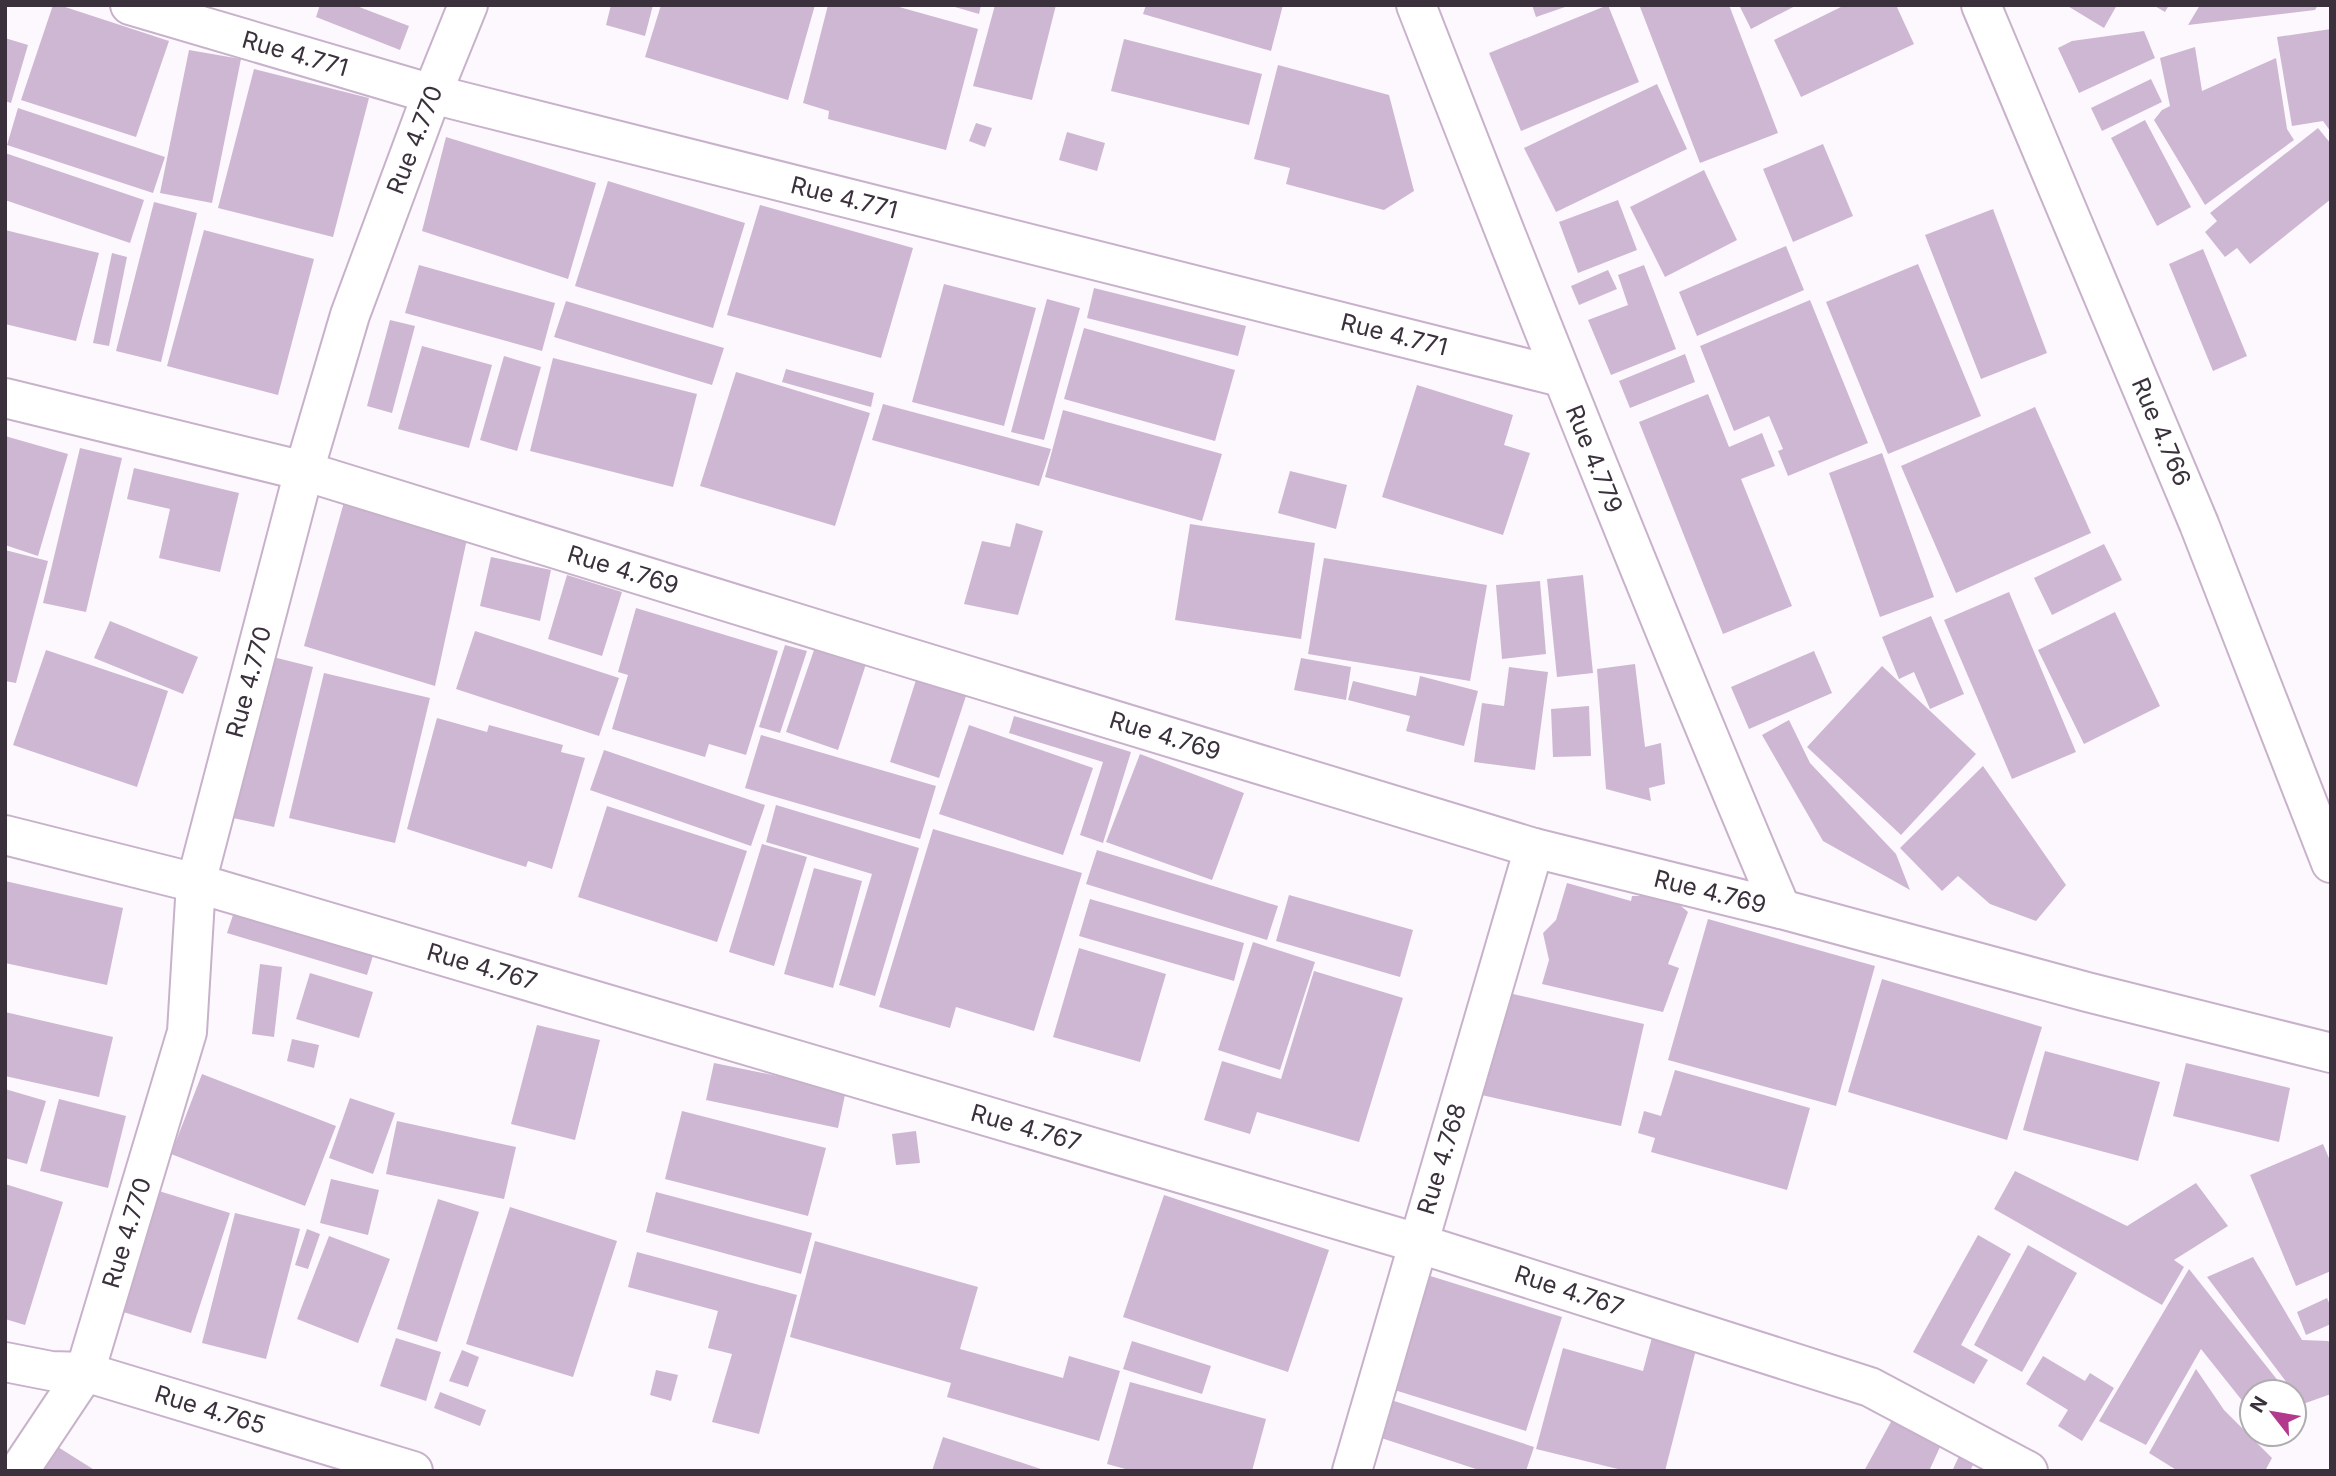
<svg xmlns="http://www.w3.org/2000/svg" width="2336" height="1476" font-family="Inter,sans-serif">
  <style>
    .building { fill: #ceb7d2 }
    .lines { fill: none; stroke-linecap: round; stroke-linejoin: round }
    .minor-casing { stroke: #c8b1cb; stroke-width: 42 }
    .tertiary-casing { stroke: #c8b1cb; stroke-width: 42 }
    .minor { stroke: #fff; stroke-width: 38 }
    .tertiary { stroke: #fff; stroke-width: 38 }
    .labels { text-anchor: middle; stroke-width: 5; stroke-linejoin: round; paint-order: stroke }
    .street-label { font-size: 24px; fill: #3a313c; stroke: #fff }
  </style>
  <rect width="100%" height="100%" fill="#fdf8fe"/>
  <g class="building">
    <polygon points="53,5 59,5 169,41 136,137 21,100"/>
    <polygon points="320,5 354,5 409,26 400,50 316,17"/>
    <polygon points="611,5 653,5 645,36 606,25"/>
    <polygon points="661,5 815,5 788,100 645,57"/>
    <polygon points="828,5 892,5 978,29 946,150 828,119 829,111 803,103"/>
    <polygon points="948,5 981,5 979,14"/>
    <polygon points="995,5 1056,5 1032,100 973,86"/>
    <polygon points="1146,5 1283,5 1271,51 1143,14"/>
    <polygon points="1532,5 1568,5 1568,6 1536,17"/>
    <polygon points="1608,5 1639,82 1521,131 1489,53"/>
    <polygon points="1644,5 1729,5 1778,133 1700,163 1640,7"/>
    <polygon points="1739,5 1797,5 1751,29"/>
    <polygon points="1845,5 1896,5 1914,44 1801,97 1774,40"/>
    <polygon points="2066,5 2117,5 2104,28"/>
    <polygon points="2153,5 2169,5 2165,12"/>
    <polygon points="2200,5 2318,5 2315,10 2188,25"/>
    <polygon points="2331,29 2331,132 2323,121 2292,126 2277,37"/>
    <polygon points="2144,31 2155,58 2079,93 2058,48 2072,41"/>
    <polygon points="5,38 28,45 11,103 5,101"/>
    <polygon points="1124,39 1262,74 1249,125 1111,91"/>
    <polygon points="2195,47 2202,91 2276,58 2287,129 2294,140 2205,205 2154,120 2162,110 2170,106 2160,58"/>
    <polygon points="189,50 241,59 212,203 160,193"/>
    <polygon points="1278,65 1389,95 1414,191 1384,210 1286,184 1290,168 1254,159"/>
    <polygon points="254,69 369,98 333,237 218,208"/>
    <polygon points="2151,79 2162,102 2102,131 2091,108"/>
    <polygon points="1657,84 1687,149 1556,212 1524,148"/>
    <polygon points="18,108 165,157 153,193 7,145"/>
    <polygon points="2145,120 2191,207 2157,226 2111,138"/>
    <polygon points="976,123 992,128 985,147 969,141"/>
    <polygon points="2318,128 2331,144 2331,199 2250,264 2237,248 2225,257 2205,232 2217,221 2210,213"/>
    <polygon points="1067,132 1105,143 1097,171 1059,160"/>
    <polygon points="446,137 596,183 568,279 422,231"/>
    <polygon points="1823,144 1853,216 1793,242 1763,169"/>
    <polygon points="5,153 144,200 130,243 5,200"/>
    <polygon points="1704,170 1737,240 1665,277 1630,207"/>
    <polygon points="608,181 745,223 713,328 575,286"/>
    <polygon points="1618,200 1637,250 1578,273 1559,222"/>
    <polygon points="154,202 197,213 161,362 116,351"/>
    <polygon points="760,205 913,248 881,358 727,315"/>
    <polygon points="1993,209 2047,353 1981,379 1925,235"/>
    <polygon points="5,230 99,253 76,341 5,324"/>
    <polygon points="204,230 314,259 278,395 167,366"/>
    <polygon points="1786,246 1804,290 1697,336 1679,292"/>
    <polygon points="2203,249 2247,356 2213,371 2169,264"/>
    <polygon points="112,253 127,257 109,346 93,343"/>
    <polygon points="1918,264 1981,416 1888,454 1826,302"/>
    <polygon points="419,265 555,303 542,351 405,313"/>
    <polygon points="1644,265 1676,349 1611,375 1588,320 1628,305 1618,275"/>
    <polygon points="1608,270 1617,289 1579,305 1571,286"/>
    <polygon points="944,284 1036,308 1004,426 912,402"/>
    <polygon points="1094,288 1246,326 1238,356 1087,318"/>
    <polygon points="1047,299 1080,308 1044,440 1011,432"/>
    <polygon points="1810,300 1868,443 1788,476 1778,451 1783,449 1769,416 1734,431 1700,346"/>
    <polygon points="566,301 724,348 712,385 554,337"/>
    <polygon points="390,320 415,326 392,413 367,406"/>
    <polygon points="1084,328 1235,370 1215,441 1064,399"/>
    <polygon points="422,346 492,365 469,448 398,429"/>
    <polygon points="1685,354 1695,382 1630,408 1619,381"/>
    <polygon points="504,356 541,367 517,451 480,440"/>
    <polygon points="553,358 697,394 673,487 530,451"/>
    <polygon points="786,369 874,393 871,407 782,382"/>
    <polygon points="736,372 870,413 835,526 700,486"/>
    <polygon points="1417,385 1513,415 1504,445 1530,453 1503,535 1382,497"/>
    <polygon points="1708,394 1729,447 1762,433 1775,466 1741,479 1792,606 1723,634 1639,422"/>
    <polygon points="883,404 1051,449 1039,486 872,440"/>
    <polygon points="2035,407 2091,533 1956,593 1901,466"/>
    <polygon points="1063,410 1222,454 1202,521 1045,477"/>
    <polygon points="5,436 68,454 38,556 5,545"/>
    <polygon points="80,448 122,458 86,612 43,603"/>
    <polygon points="1882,453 1934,597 1880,617 1829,473"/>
    <polygon points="134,468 239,493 220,572 159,558 170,509 127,499"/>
    <polygon points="1290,471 1347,485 1336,529 1278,513"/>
    <polygon points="344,502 469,530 435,686 304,646"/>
    <polygon points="1016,523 1043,531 1018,615 964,604 982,541 1010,547"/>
    <polygon points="1190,524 1315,543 1301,639 1175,620"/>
    <polygon points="2104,544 2122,580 2052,615 2034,578"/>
    <polygon points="5,550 48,561 16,683 5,681"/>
    <polygon points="491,557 551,570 540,621 480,606"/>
    <polygon points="1324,558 1487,585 1470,681 1308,654"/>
    <polygon points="567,575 622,592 602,656 548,639"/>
    <polygon points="1583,575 1593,673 1557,677 1547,579"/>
    <polygon points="1540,581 1546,654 1502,659 1496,585"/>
    <polygon points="2009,592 2076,752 2012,779 1944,620"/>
    <polygon points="636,608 778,651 746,755 709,744 705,757 612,729 628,675 618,672"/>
    <polygon points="2115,612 2160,706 2084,744 2038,650"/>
    <polygon points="1931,616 1964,694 1930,709 1914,672 1899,679 1882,637"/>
    <polygon points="110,621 198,657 183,694 94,658"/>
    <polygon points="475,631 619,678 599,736 456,689"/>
    <polygon points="785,645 807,651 780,733 759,727"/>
    <polygon points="815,647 866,664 838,750 786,732"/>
    <polygon points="46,650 168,691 137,787 13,745"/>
    <polygon points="1814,651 1832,693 1749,729 1731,687"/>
    <polygon points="273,657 313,667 274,827 233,818"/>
    <polygon points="1301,658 1351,667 1346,700 1294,690"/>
    <polygon points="1635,664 1645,747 1661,743 1665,784 1649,788 1651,801 1606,789 1597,669"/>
    <polygon points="1882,666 1976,754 1901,835 1807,747"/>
    <polygon points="1509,667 1548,672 1535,770 1474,762 1482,703 1504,706"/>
    <polygon points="324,673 430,698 395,843 289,818"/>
    <polygon points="1420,676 1478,691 1464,746 1406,731 1410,716 1348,700 1353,681 1416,696"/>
    <polygon points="916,680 966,696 939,778 890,762"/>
    <polygon points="1589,706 1591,756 1553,757 1551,709"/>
    <polygon points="1014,716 1131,752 1103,843 1080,835 1103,762 1009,733"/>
    <polygon points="437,718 487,732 489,725 563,745 561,752 585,758 552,869 528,861 526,867 407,829"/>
    <polygon points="1789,720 1810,763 1896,854 1910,890 1823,841 1762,735"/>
    <polygon points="969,725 1093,768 1063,855 939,814"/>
    <polygon points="761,735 936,786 920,839 745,788"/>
    <polygon points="604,750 765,805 751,846 590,790"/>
    <polygon points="1140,754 1244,793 1212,880 1106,842"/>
    <polygon points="1983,766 2066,885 2036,921 1990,904 1958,876 1942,891 1900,848"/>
    <polygon points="776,805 919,848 875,996 839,985 872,874 766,842"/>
    <polygon points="607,806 747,851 717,942 578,897"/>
    <polygon points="933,829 1082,873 1034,1031 956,1007 950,1028 879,1007"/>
    <polygon points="762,844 807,857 774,966 729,952"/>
    <polygon points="1097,850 1278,906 1267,940 1086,884"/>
    <polygon points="814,868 862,881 833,988 784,974"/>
    <polygon points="5,881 123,908 107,985 5,963"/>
    <polygon points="1567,883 1631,901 1632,896 1660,896 1681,906 1688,912 1668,964 1679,968 1663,1012 1542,984 1549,960 1543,933 1556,920"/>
    <polygon points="1289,895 1413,930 1400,977 1276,941"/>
    <polygon points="1090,899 1244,943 1234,981 1079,936"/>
    <polygon points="237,903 376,946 367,975 227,933"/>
    <polygon points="1708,919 1875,966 1836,1106 1668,1060"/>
    <polygon points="1253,942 1315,962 1280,1070 1218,1050"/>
    <polygon points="1079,948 1166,974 1140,1062 1053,1037"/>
    <polygon points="260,964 282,967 274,1037 252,1034"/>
    <polygon points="1314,971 1403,998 1359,1142 1257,1112 1250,1134 1204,1120 1222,1061 1281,1079"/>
    <polygon points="310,973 373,992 359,1038 296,1019"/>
    <polygon points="1882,979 2042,1027 2007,1140 1848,1092"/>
    <polygon points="1500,991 1644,1024 1621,1126 1477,1094"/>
    <polygon points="5,1012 113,1037 99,1097 5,1076"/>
    <polygon points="537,1025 600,1040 575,1140 511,1124"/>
    <polygon points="292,1039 319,1045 314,1068 287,1061"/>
    <polygon points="2045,1051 2160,1082 2138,1161 2023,1130"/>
    <polygon points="714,1063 846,1090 838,1128 706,1100"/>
    <polygon points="2186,1063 2290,1088 2279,1142 2173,1116"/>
    <polygon points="1675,1070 1810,1108 1787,1190 1651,1152 1655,1138 1638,1133 1644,1111 1661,1116"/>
    <polygon points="202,1074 336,1126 305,1206 171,1154"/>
    <polygon points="5,1089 46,1101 27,1164 5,1158"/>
    <polygon points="350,1098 395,1113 373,1174 329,1158"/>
    <polygon points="59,1099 126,1116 108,1188 40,1171"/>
    <polygon points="682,1111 826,1148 808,1216 665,1179"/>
    <polygon points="397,1121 516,1147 504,1199 386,1174"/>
    <polygon points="916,1131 920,1163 896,1165 892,1134"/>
    <polygon points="2323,1144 2331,1163 2331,1271 2296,1286 2250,1175"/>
    <polygon points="2015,1171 2127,1226 2196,1183 2228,1226 2174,1260 2184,1267 2162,1305 1994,1209"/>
    <polygon points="331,1179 379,1190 368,1235 320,1223"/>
    <polygon points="5,1184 63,1202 25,1325 5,1319"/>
    <polygon points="146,1187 230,1213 191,1333 107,1307"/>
    <polygon points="656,1192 812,1233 801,1274 646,1232"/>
    <polygon points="1164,1195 1329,1250 1288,1372 1123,1317"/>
    <polygon points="438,1199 479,1212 437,1342 397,1329"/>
    <polygon points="510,1207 617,1241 573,1377 466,1344"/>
    <polygon points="235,1213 300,1229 266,1359 202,1343"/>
    <polygon points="307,1229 320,1234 308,1269 295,1265"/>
    <polygon points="1978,1235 2011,1254 1961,1345 1988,1360 1974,1384 1913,1352"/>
    <polygon points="329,1236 390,1259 358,1343 297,1319"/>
    <polygon points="815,1241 978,1287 960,1349 1063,1378 1069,1356 1120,1371 1099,1441 947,1397 951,1383 790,1337"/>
    <polygon points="2028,1245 2077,1273 2022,1372 1974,1345"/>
    <polygon points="637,1252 797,1295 759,1434 712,1422 732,1354 708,1348 718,1311 628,1287"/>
    <polygon points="2253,1257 2302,1340 2328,1341 2331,1344 2331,1394 2303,1404 2207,1277"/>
    <polygon points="2189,1269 2287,1392 2252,1392 2252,1413 2201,1349 2146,1445 2099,1421"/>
    <polygon points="1424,1274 1562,1317 1526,1431 1388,1388"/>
    <polygon points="2327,1298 2331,1307 2331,1324 2306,1335 2297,1312"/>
    <polygon points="1654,1330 1698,1342 1665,1471 1626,1471 1536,1449 1563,1348 1643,1371"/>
    <polygon points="396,1338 441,1352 426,1401 380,1386"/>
    <polygon points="1132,1341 1211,1366 1202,1394 1123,1369"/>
    <polygon points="462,1350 479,1357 468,1387 449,1381"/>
    <polygon points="2043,1356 2085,1381 2090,1373 2114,1388 2082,1441 2058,1426 2068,1410 2026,1384"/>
    <polygon points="2196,1369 2224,1410 2272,1458 2265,1471 2178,1471 2149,1453"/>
    <polygon points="656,1370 678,1375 671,1401 650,1395"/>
    <polygon points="1130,1382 1266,1419 1252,1471 1133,1471 1107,1464"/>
    <polygon points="440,1392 486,1410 480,1426 434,1408"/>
    <polygon points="1382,1397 1534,1447 1526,1471 1482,1471 1369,1434"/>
    <polygon points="2294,1401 2301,1409 2294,1415"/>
    <polygon points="1892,1420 1940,1447 1929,1471 1864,1471"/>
    <polygon points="943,1437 1044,1470 1044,1471 932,1471"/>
    <polygon points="50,1442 96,1471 34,1471"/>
    <polygon points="1962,1450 1977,1457 1970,1471 1952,1471"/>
  </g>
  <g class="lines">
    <defs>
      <g id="minor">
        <polyline points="130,5 432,94 1561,377"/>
        <path d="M1416 5C1534 308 1654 610 1781 909"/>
        <polyline points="5,398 304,471 877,648 1534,848 1781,909 2087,992 2331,1053"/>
        <polyline points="5,835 196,883 1417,1243 1870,1387 2028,1471"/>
        <polyline points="5,1362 51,1371 85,1372 413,1471"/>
        <polyline points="19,1471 85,1372 187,1032 196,883 304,471 350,315 432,94 468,5"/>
        <polyline points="1352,1471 1534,848"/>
      </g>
      <polyline id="tertiary" points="1981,5 2199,524 2331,863"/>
    </defs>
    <use href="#minor" class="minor-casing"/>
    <use href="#tertiary" class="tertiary-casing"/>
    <use href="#minor" class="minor"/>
    <use href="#tertiary" class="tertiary"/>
  </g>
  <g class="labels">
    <g class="street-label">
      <text transform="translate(295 54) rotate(16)" y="8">Rue 4.771</text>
      <text transform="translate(415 140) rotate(-69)" y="8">Rue 4.770</text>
      <text transform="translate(844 198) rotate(14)" y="8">Rue 4.771</text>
      <text transform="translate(1394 335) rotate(14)" y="8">Rue 4.771</text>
      <text transform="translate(2161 432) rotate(67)" y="8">Rue 4.766</text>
      <text transform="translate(1594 459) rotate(68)" y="8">Rue 4.779</text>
      <text transform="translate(623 570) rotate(17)" y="8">Rue 4.769</text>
      <text transform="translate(249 682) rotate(-75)" y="8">Rue 4.770</text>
      <text transform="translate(1165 736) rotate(17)" y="8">Rue 4.769</text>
      <text transform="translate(1710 892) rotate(14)" y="8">Rue 4.769</text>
      <text transform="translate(482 967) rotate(16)" y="8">Rue 4.767</text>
      <text transform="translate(1026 1128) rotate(16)" y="8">Rue 4.767</text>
      <text transform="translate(1442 1159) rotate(-73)" y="8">Rue 4.768</text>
      <text transform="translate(127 1233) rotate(-73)" y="8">Rue 4.770</text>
      <text transform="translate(1569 1291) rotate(18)" y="8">Rue 4.767</text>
      <text transform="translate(210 1410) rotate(17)" y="8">Rue 4.765</text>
    </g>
  </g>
  <rect width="2336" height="1476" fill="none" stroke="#3a313c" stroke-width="14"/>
  <g transform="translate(2273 1413) rotate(301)"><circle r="33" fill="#ffffff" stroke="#b0adb1" stroke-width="2"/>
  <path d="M0-5L12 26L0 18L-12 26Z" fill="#b3398d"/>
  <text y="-10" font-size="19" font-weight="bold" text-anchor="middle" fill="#3a313c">N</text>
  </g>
</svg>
